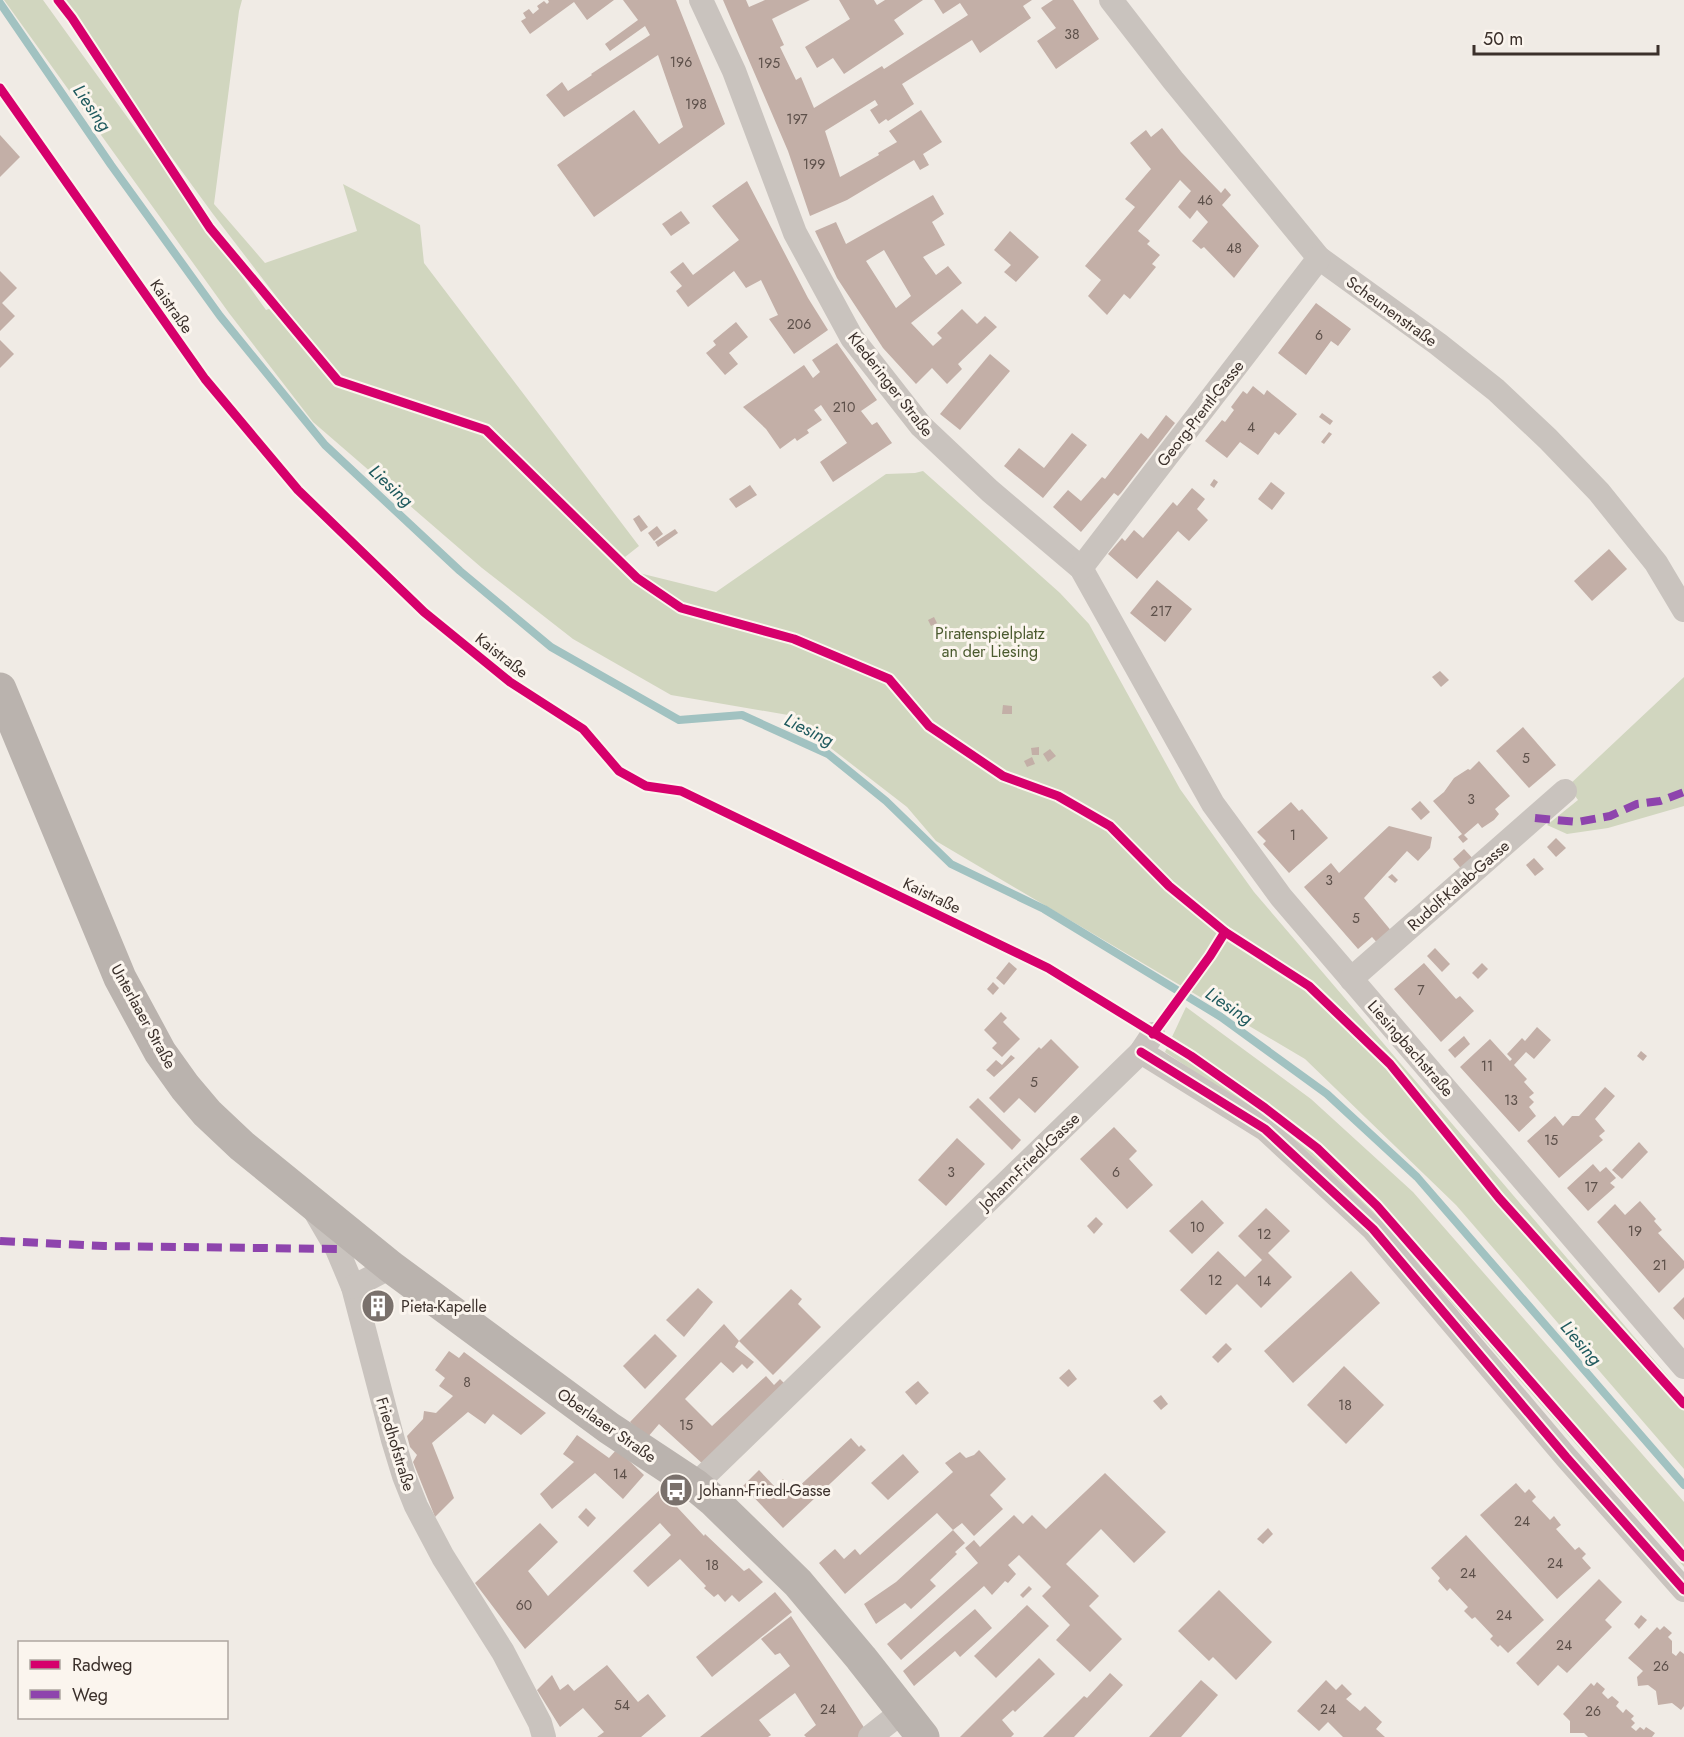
<svg xmlns="http://www.w3.org/2000/svg" width="1684" height="1737" font-family="Jost,sans-serif">
  <style>
    .green { fill: #d1d6bf }
    .lines { fill: none; stroke-linecap: round; stroke-linejoin: round }
    .stream { stroke: #a1c2c1; stroke-width: 8 }
    .building { fill: #c3afa7; fill-rule: evenodd }
    .minor { stroke: #c9c3be; stroke-width: 24 }
    .secondary { stroke: #bab3ae; stroke-width: 33 }
    .quiet { stroke: #8e44ad; stroke-width: 8; stroke-dasharray: 15 8; stroke-linecap: butt }
    .cycleway-casing { stroke: #fbf5ee; stroke-width: 13 }
    .cycleway { stroke: #d6006c; stroke-width: 9 }
    .labels { text-anchor: middle; stroke-width: 6; stroke-linejoin: round; paint-order: stroke }
    .number-label { font-size: 14px; fill: #5d504a }
    .street-label { font-size: 16px; fill: #3b302b; stroke: #fbf5ee }
    .park-label { font-size: 16px; fill: #4a5a2e; stroke: #fbf5ee }
    .poi-label { font-size: 16px; fill: #3b302b; stroke: #fbf5ee; text-anchor: start }
    .water-label { font-size: 18px; font-style: italic; fill: #1f5a5e; stroke: #fbf5ee }
  </style>
  <rect width="100%" height="100%" fill="#f0ebe5"/>
  <g class="green">
    <polygon points="4,0 43,0 266,310 282,304 213,214 57,0 242,0 239,11 214,204 265,263 357,231 343,184 420,225 424,263 639,546 625,557 639,573 716,592 886,474 915,473 923,471 1060,593 1089,624 1180,789 1254,892 1684,1395 1684,1469 1456,1205 1305,1059 936,841 907,807 788,715 671,695 573,639 482,568 313,422 229,313"/>
    <polygon points="1684,677 1684,806 1608,828 1567,834 1547,825 1578,800 1568,786"/>
    <polygon points="1186,1007 1311,1099 1413,1192 1684,1502 1684,1567 1373,1213 1276,1126 1165,1052"/>
  </g>
  <g class="lines">
    <polyline class="stream" points="0,3 111,165 220,316 325,445 460,571 551,647 679,720 742,715 828,754 886,801 951,864 1044,909 1221,1017 1327,1094 1417,1177 1684,1485"/>
  </g>
  <g class="building">
    <polygon points="548,0 614,0 587,20 574,2 530,34 521,21 526,18 523,13 529,9 533,14 539,9 537,6 544,1 547,4 549,2"/>
    <polygon points="623,0 676,0 725,124 594,217 557,165 634,110 659,144 683,127 658,55 564,117 546,95 562,82 568,91 592,75 591,74 650,35 645,26 610,51 605,44 638,20"/>
    <polygon points="723,0 746,0 749,7 765,0 810,0 772,19 784,45 780,47 796,80 801,77 814,108 882,66 884,69 968,15 960,3 943,14 934,0 1032,0 1023,6 1031,18 980,53 972,40 902,84 914,104 888,121 886,119 879,124 870,110 878,105 875,100 825,131 840,177 879,155 878,153 897,142 889,131 921,110 942,142 923,154 929,165 920,170 914,160 847,200 810,216 788,151"/>
    <polygon points="839,0 874,0 877,5 885,0 923,0 894,20 904,34 844,74 833,58 817,68 805,47 850,19"/>
    <polygon points="1053,0 1073,0 1099,39 1056,69 1037,41 1056,28 1041,8"/>
    <polygon points="1162,128 1181,152 1221,193 1225,188 1231,195 1222,205 1259,246 1234,278 1204,247 1201,249 1192,241 1208,222 1197,210 1190,219 1178,207 1191,191 1180,180 1138,231 1150,241 1147,244 1160,255 1152,264 1156,267 1130,299 1124,294 1107,315 1088,296 1101,280 1085,266 1135,207 1125,199 1151,169 1130,143 1146,130 1151,137"/>
    <polygon points="0,135 20,157 0,177"/>
    <polygon points="747,181 808,298 828,330 794,354 769,319 778,315 761,280 746,288 734,271 688,307 676,291 682,286 670,272 683,262 693,275 739,240 712,206"/>
    <path d="M933 195 944 214 932 222 945 245 923 257 936 275 948 266 962 283 911 323 933 346 942 338 937 333 962 309 977 324 985 316 997 327 958 364 962 369 947 384 932 368 916 384 883 348 837 278 815 231 836 222 846 244ZM884 250 911 296 896 308 866 261Z"/>
    <polygon points="681,211 690,223 671,236 662,224"/>
    <polygon points="1010,231 1039,257 1016,282 1004,272 1011,265 994,250"/>
    <polygon points="0,271 17,288 2,303 15,316 0,331"/>
    <polygon points="1316,303 1351,329 1338,346 1331,341 1306,375 1278,353"/>
    <polygon points="736,322 748,337 729,353 738,364 725,375 706,353 716,345 713,341"/>
    <polygon points="0,340 14,354 0,368"/>
    <polygon points="837,343 877,400 861,411 872,425 877,422 892,443 833,482 820,462 847,443 821,405 814,410 822,420 807,430 809,433 797,441 795,438 780,449 766,429 743,407 804,365 813,378 820,372 812,360"/>
    <polygon points="990,354 1010,371 960,430 940,414"/>
    <polygon points="1253,386 1264,395 1267,390 1297,414 1279,435 1275,432 1258,455 1240,442 1227,458 1205,441 1222,420 1225,422 1234,410 1231,407 1243,391 1247,394"/>
    <polygon points="1322,413 1333,421 1330,425 1319,417"/>
    <polygon points="1166,415 1175,423 1121,493 1118,496 1114,493 1081,532 1053,507 1068,490 1081,501 1102,477 1105,479 1141,433 1148,439"/>
    <polygon points="1329,432 1332,434 1324,444 1321,442"/>
    <polygon points="1072,433 1087,445 1043,498 1004,466 1019,448 1044,468"/>
    <polygon points="1214,479 1218,482 1214,488 1210,485"/>
    <polygon points="1271,482 1285,493 1272,510 1258,499"/>
    <polygon points="750,485 757,495 736,508 729,499"/>
    <polygon points="1192,488 1205,499 1197,509 1208,520 1189,541 1178,531 1137,579 1108,554 1122,538 1125,541 1134,530 1143,538 1173,502 1177,506"/>
    <polygon points="639,515 648,527 641,532 633,519"/>
    <polygon points="657,526 663,534 654,541 648,533"/>
    <polygon points="675,529 678,533 658,547 655,542"/>
    <polygon points="1609,549 1627,569 1592,601 1574,581"/>
    <polygon points="1157,580 1192,609 1165,642 1130,613"/>
    <polygon points="934,617 937,623 931,626 928,620"/>
    <polygon points="1440,671 1449,680 1441,687 1432,677"/>
    <polygon points="1003,705 1012,706 1012,714 1002,714"/>
    <polygon points="1523,727 1556,765 1529,788 1496,751"/>
    <polygon points="1039,747 1039,755 1032,755 1031,748"/>
    <polygon points="1050,749 1056,756 1048,762 1043,754"/>
    <polygon points="1032,757 1035,764 1027,767 1024,761"/>
    <polygon points="1479,761 1510,796 1495,809 1499,814 1494,820 1482,828 1478,823 1464,835 1468,839 1463,843 1458,837 1462,834 1433,801 1444,792 1454,778 1468,769 1470,770"/>
    <polygon points="1420,801 1430,812 1421,820 1411,809"/>
    <polygon points="1291,802 1299,811 1302,809 1328,838 1289,873 1263,844 1266,841 1257,832"/>
    <polygon points="1389,826 1432,837 1430,848 1418,861 1407,851 1364,898 1393,933 1379,945 1372,937 1358,949 1304,887 1331,863 1339,873"/>
    <polygon points="1556,838 1566,848 1556,857 1547,847"/>
    <polygon points="1464,849 1476,862 1464,872 1453,859"/>
    <polygon points="1534,858 1544,869 1535,876 1526,865"/>
    <polygon points="1392,874 1398,880 1395,883 1388,877"/>
    <polygon points="1435,948 1450,964 1442,972 1427,956"/>
    <polygon points="1009,962 1017,969 1004,985 996,978"/>
    <polygon points="1424,963 1456,999 1460,996 1474,1011 1441,1042 1394,989"/>
    <polygon points="1482,963 1488,969 1478,979 1472,973"/>
    <polygon points="993,982 999,988 993,995 987,989"/>
    <polygon points="1001,1012 1007,1018 1003,1022 1020,1039 1002,1057 992,1048 997,1043 984,1030"/>
    <polygon points="1537,1027 1551,1040 1534,1059 1526,1052 1514,1065 1527,1079 1524,1082 1534,1093 1529,1097 1534,1102 1529,1107 1536,1116 1519,1132 1460,1067 1490,1039 1510,1061 1512,1059 1507,1054 1522,1038 1525,1041"/>
    <polygon points="1464,1036 1470,1044 1455,1058 1448,1050"/>
    <polygon points="1051,1039 1079,1067 1035,1113 1019,1098 1004,1113 989,1098 1039,1047 1041,1049"/>
    <polygon points="1641,1051 1647,1056 1643,1061 1637,1056"/>
    <polygon points="1011,1055 1015,1058 994,1077 986,1070 996,1060 1002,1065"/>
    <polygon points="1605,1087 1615,1096 1595,1119 1605,1131 1599,1136 1603,1140 1559,1178 1527,1141 1555,1116 1563,1126 1572,1116 1579,1116"/>
    <polygon points="978,1098 1021,1140 1012,1150 969,1107"/>
    <polygon points="1114,1127 1137,1151 1129,1159 1153,1185 1127,1209 1080,1159"/>
    <polygon points="957,1138 985,1164 946,1206 918,1180"/>
    <polygon points="1639,1142 1648,1152 1622,1179 1612,1170"/>
    <polygon points="1593,1164 1600,1172 1606,1167 1616,1178 1610,1183 1615,1187 1588,1211 1567,1188"/>
    <polygon points="1202,1200 1224,1223 1192,1254 1169,1231"/>
    <polygon points="1640,1201 1656,1219 1654,1221 1662,1230 1658,1233 1684,1261 1684,1268 1659,1293 1597,1222 1615,1204 1625,1215"/>
    <polygon points="1266,1208 1290,1231 1268,1253 1292,1277 1261,1308 1237,1284 1206,1315 1180,1290 1218,1251 1245,1277 1262,1260 1238,1236"/>
    <polygon points="1096,1217 1103,1224 1094,1234 1087,1226"/>
    <polygon points="1351,1271 1380,1303 1293,1383 1264,1351"/>
    <polygon points="698,1288 713,1302 684,1337 666,1320"/>
    <polygon points="791,1289 802,1299 798,1304 821,1327 773,1375 739,1341 735,1347 754,1362 747,1369 742,1364 733,1373 721,1362 685,1399 712,1426 766,1376 774,1385 780,1379 787,1386 704,1465 659,1424 647,1438 630,1422 724,1324 739,1341"/>
    <polygon points="1684,1297 1684,1320 1673,1308"/>
    <polygon points="377,1302 382,1305 378,1310 373,1307"/>
    <polygon points="655,1334 677,1356 645,1389 623,1366"/>
    <polygon points="1226,1343 1232,1349 1218,1363 1212,1357"/>
    <polygon points="449,1351 459,1358 464,1352 546,1413 521,1435 493,1414 485,1424 468,1412 432,1443 454,1498 435,1517 413,1462 417,1455 410,1447 407,1436 423,1419 424,1411 436,1413 453,1396 439,1386 445,1378 435,1370"/>
    <polygon points="1344,1366 1384,1405 1346,1444 1307,1405"/>
    <polygon points="1069,1369 1077,1379 1068,1387 1059,1378"/>
    <polygon points="918,1381 929,1393 916,1405 905,1392"/>
    <polygon points="1161,1395 1168,1404 1161,1410 1153,1401"/>
    <polygon points="577,1435 609,1458 617,1449 644,1475 623,1499 595,1473 552,1509 540,1494 574,1462 563,1454"/>
    <polygon points="851,1438 859,1447 861,1445 866,1450 783,1528 743,1486 759,1470 775,1487 783,1479 794,1491"/>
    <polygon points="979,1450 1006,1479 990,1495 1003,1509 974,1536 962,1523 953,1530 937,1513 845,1594 819,1563 835,1549 844,1559 855,1549 860,1555 953,1472 945,1463 960,1452 966,1458 974,1455"/>
    <polygon points="903,1454 919,1472 888,1500 871,1483"/>
    <polygon points="1105,1473 1166,1532 1134,1563 1101,1529 1066,1564 1099,1596 1089,1606 1122,1639 1090,1672 1056,1640 1070,1625 1042,1596 1051,1587 1019,1555 1008,1565 1016,1574 1008,1583 1005,1581 992,1595 984,1586 901,1660 887,1644 978,1563 965,1548 974,1540 980,1547 1014,1515 1023,1524 1032,1515 1046,1529"/>
    <polygon points="1516,1483 1525,1493 1529,1489 1536,1497 1532,1501 1550,1520 1554,1516 1561,1525 1556,1529 1575,1550 1579,1547 1586,1554 1582,1558 1591,1568 1557,1599 1480,1515"/>
    <polygon points="665,1485 682,1502 677,1507 704,1536 705,1534 744,1571 749,1568 763,1582 739,1602 732,1595 725,1602 718,1594 714,1597 704,1588 706,1586 680,1559 648,1587 633,1571 671,1535 660,1523 525,1649 475,1583 540,1523 558,1542 528,1571 548,1596"/>
    <polygon points="586,1508 596,1518 588,1527 578,1517"/>
    <polygon points="1268,1528 1273,1534 1263,1544 1257,1539"/>
    <polygon points="953,1530 965,1543 955,1552 957,1554 932,1578 930,1580 936,1586 911,1609 905,1603 876,1624 864,1604 896,1582"/>
    <polygon points="1466,1535 1544,1620 1508,1653 1500,1645 1498,1647 1490,1639 1493,1636 1475,1617 1472,1619 1464,1611 1468,1607 1450,1588 1447,1591 1438,1581 1440,1578 1431,1568"/>
    <polygon points="1599,1579 1622,1602 1605,1620 1612,1627 1567,1673 1558,1665 1538,1686 1516,1663"/>
    <polygon points="1029,1586 1032,1589 1023,1598 1020,1595"/>
    <polygon points="1219,1590 1272,1642 1236,1680 1213,1657 1209,1661 1178,1631"/>
    <polygon points="775,1592 792,1612 712,1677 696,1657"/>
    <polygon points="1027,1605 1049,1626 996,1678 974,1656"/>
    <polygon points="975,1609 992,1628 960,1657 955,1651 914,1686 903,1671"/>
    <polygon points="1641,1615 1647,1620 1639,1629 1634,1624"/>
    <polygon points="791,1616 867,1732 860,1737 806,1737 804,1735 816,1725 795,1693 759,1720 771,1735 768,1737 700,1737 790,1666 780,1653 775,1655 761,1639"/>
    <polygon points="1664,1626 1672,1633 1668,1637 1672,1641 1672,1653 1676,1656 1680,1651 1684,1654 1684,1706 1681,1710 1672,1703 1658,1705 1656,1691 1648,1685 1638,1686 1637,1677 1643,1671 1628,1658 1657,1627 1660,1630"/>
    <polygon points="1039,1658 1055,1674 1015,1712 1013,1710 1002,1720 1014,1734 1011,1737 960,1737"/>
    <polygon points="607,1665 638,1702 648,1694 666,1716 641,1737 597,1737 604,1732 583,1708 560,1727 537,1690 552,1675 560,1690 568,1684 574,1691"/>
    <polygon points="1110,1673 1123,1685 1074,1737 1043,1737 1084,1696 1087,1698"/>
    <polygon points="1201,1680 1218,1695 1181,1737 1149,1737"/>
    <polygon points="1326,1680 1336,1690 1342,1684 1352,1694 1346,1699 1360,1711 1365,1706 1382,1722 1376,1729 1385,1737 1343,1737 1328,1722 1319,1731 1297,1711"/>
    <polygon points="1597,1682 1605,1689 1602,1693 1608,1699 1612,1696 1619,1702 1616,1706 1623,1713 1626,1709 1634,1716 1631,1719 1635,1723 1631,1727 1636,1731 1640,1727 1644,1730 1646,1727 1655,1733 1652,1737 1588,1737 1584,1733 1570,1733 1570,1721 1563,1714 1591,1683 1594,1686"/>
  </g>
  <g class="lines">
    <g class="minor">
      <polyline points="701,0 734,71 795,233 852,338 921,426 990,491 1081,568 1213,804 1281,897 1684,1367"/>
      <polyline points="1111,0 1173,80 1319,258 1438,344 1496,390 1548,439 1599,492 1656,563 1684,610"/>
      <polyline points="1081,568 1319,258"/>
      <polyline points="1351,979 1565,791"/>
      <polyline points="1141,1052 1265,1129 1373,1229 1566,1457 1684,1590"/>
      <polyline points="316,1213 337,1249 353,1287 393,1440 404,1476 416,1506 443,1557 503,1652 540,1723 544,1737"/>
      <polyline points="353,1287 391,1267"/>
      <polyline points="695,1485 1141,1052 1153,1034"/>
      <polyline points="870,1737 903,1711"/>
    </g>
    <polyline class="secondary" points="0,689 120,978 160,1052 185,1087 207,1113 242,1146 391,1267 609,1428 695,1485 713,1500 798,1583 861,1658 923,1737"/>
    <g class="quiet">
      <polyline points="1535,818 1577,822 1610,816 1637,804 1660,801 1684,792"/>
      <polyline points="0,1241 104,1246 337,1249"/>
    </g>
    <defs>
      <g id="cycleway">
        <polyline points="58,0 72,18 210,228 338,381 486,430 637,578 681,608 794,639 889,679 929,726 1003,776 1058,796 1110,826 1169,886 1225,932 1309,986 1390,1064 1499,1198 1684,1404"/>
        <polyline points="0,88 205,379 298,490 424,612 510,682 583,729 619,771 646,786 681,791 1048,968 1191,1056 1265,1108 1317,1148 1377,1206 1684,1557"/>
        <polyline points="1153,1034 1210,956 1225,932"/>
        <polyline points="1141,1052 1265,1129 1373,1229 1566,1457 1684,1590"/>
      </g>
    </defs>
    <use href="#cycleway" class="cycleway-casing"/>
    <use href="#cycleway" class="cycleway"/>
  </g>
  <defs>
    <symbol id="building-disc" viewBox="-11 -11 22 22"><circle r="9.5" fill="#7a716c" stroke="#fbf5ee"/><path d="M-4-6H4V6H1V3H-1V6H-4ZM-2.5-4.3h1.7v1.8h-1.7ZM.8-4.3h1.7v1.8H.8ZM-2.5-1h1.7V.8h-1.7ZM.8-1h1.7V.8H.8Z" fill="#fff"/></symbol>
    <symbol id="bus-disc" viewBox="-11 -11 22 22"><circle r="9.5" fill="#7a716c" stroke="#fbf5ee"/><path d="M-5-6H5V4H4V6H2V4H-2V6H-4V4H-5ZM-3.5-4V0h7V-4ZM-3.5 1.2v1.5H-2V1.2ZM2 1.2v1.5H3.5V1.2Z" fill="#fff"/></symbol>
  </defs>
  <g fill-rule="evenodd">
    <use href="#building-disc" x="359" y="1287" width="38" height="38"/>
    <use href="#bus-disc" x="657" y="1471" width="38" height="38"/>
  </g>
  <g class="labels">
    <g class="number-label">
      <text x="1072" y="39">38</text>
      <text x="681" y="67">196</text>
      <text x="769" y="68">195</text>
      <text x="696" y="109">198</text>
      <text x="797" y="124">197</text>
      <text x="814" y="169">199</text>
      <text x="1205" y="205">46</text>
      <text x="1234" y="253">48</text>
      <text x="799" y="329">206</text>
      <text x="1319" y="340">6</text>
      <text x="844" y="412">210</text>
      <text x="1251" y="432">4</text>
      <text x="1161" y="616">217</text>
      <text x="1526" y="763">5</text>
      <text x="1471" y="804">3</text>
      <text x="1293" y="840">1</text>
      <text x="1329" y="885">3</text>
      <text x="1356" y="923">5</text>
      <text x="1421" y="995">7</text>
      <text x="1487" y="1071">11</text>
      <text x="1034" y="1087">5</text>
      <text x="1511" y="1105">13</text>
      <text x="1551" y="1145">15</text>
      <text x="951" y="1177">3</text>
      <text x="1116" y="1177">6</text>
      <text x="1591" y="1192">17</text>
      <text x="1197" y="1232">10</text>
      <text x="1635" y="1236">19</text>
      <text x="1264" y="1239">12</text>
      <text x="1660" y="1270">21</text>
      <text x="1215" y="1285">12</text>
      <text x="1264" y="1286">14</text>
      <text x="467" y="1387">8</text>
      <text x="1345" y="1410">18</text>
      <text x="686" y="1430">15</text>
      <text x="620" y="1479">14</text>
      <text x="1522" y="1526">24</text>
      <text x="1555" y="1568">24</text>
      <text x="712" y="1570">18</text>
      <text x="1468" y="1578">24</text>
      <text x="524" y="1610">60</text>
      <text x="1504" y="1620">24</text>
      <text x="1564" y="1650">24</text>
      <text x="1661" y="1671">26</text>
      <text x="622" y="1710">54</text>
      <text x="828" y="1714">24</text>
      <text x="1328" y="1714">24</text>
      <text x="1593" y="1716">26</text>
    </g>
    <g class="street-label">
      <text transform="translate(172 306) rotate(55)" y="6">Kaistraße</text>
      <text transform="translate(1392 311) rotate(36)" y="6">Scheunenstraße</text>
      <text transform="translate(891 384) rotate(52)" y="6">Klederinger Straße</text>
      <text transform="translate(1200 413) rotate(-52)" y="6">Georg-Prentl-Gasse</text>
      <text transform="translate(502 655) rotate(38)" y="6">Kaistraße</text>
      <text transform="translate(1458 885) rotate(-41)" y="6">Rudolf-Kalab-Gasse</text>
      <text transform="translate(932 895) rotate(26)" y="6">Kaistraße</text>
      <text transform="translate(144 1016) rotate(61)" y="6">Unterlaaer Straße</text>
      <text transform="translate(1411 1048) rotate(49)" y="6">Liesingbachstraße</text>
      <text transform="translate(1029 1161) rotate(-44)" y="6">Johann-Friedl-Gasse</text>
      <text transform="translate(607 1425) rotate(35)" y="6">Oberlaaer Straße</text>
      <text transform="translate(396 1444) rotate(73)" y="6">Friedhofstraße</text>
    </g>
    <g class="park-label">
      <text x="990" y="639">Piratenspielplatz<tspan x="990" dy="18">an der Liesing</tspan></text>
    </g>
    <g class="poi-label">
      <text x="401" y="1312">Pieta-Kapelle</text>
      <text x="699" y="1496">Johann-Friedl-Gasse</text>
    </g>
    <g class="water-label">
      <text transform="translate(92 108) rotate(55)" y="6">Liesing</text>
      <text transform="translate(391 486) rotate(43)" y="6">Liesing</text>
      <text transform="translate(809 730) rotate(26)" y="6">Liesing</text>
      <text transform="translate(1229 1006) rotate(34)" y="6">Liesing</text>
      <text transform="translate(1581 1343) rotate(49)" y="6">Liesing</text>
    </g>
  </g>
  <rect x="18" y="1641" width="210" height="78" fill="#fbf5ee" stroke="#aea6a0" stroke-width="1.5"/>
  <rect x="30" y="1660" width="30" height="9" fill="#d6006c" stroke="#aea6a0" stroke-width="1.5"/>
  <text x="72" y="1671" font-size="18" fill="#3b302b">Radweg</text>
  <rect x="30" y="1690" width="30" height="9" fill="#8e44ad" stroke="#aea6a0" stroke-width="1.5"/>
  <text x="72" y="1701" font-size="18" fill="#3b302b">Weg</text>
  <path d="M1474 45v9h184v-9" fill="none" stroke="#3b302b" stroke-width="3"/>
  <text x="1483" y="45" font-size="18" fill="#3b302b" stroke="#fbf5ee" stroke-width="4.5" paint-order="stroke">50 m</text>
</svg>
